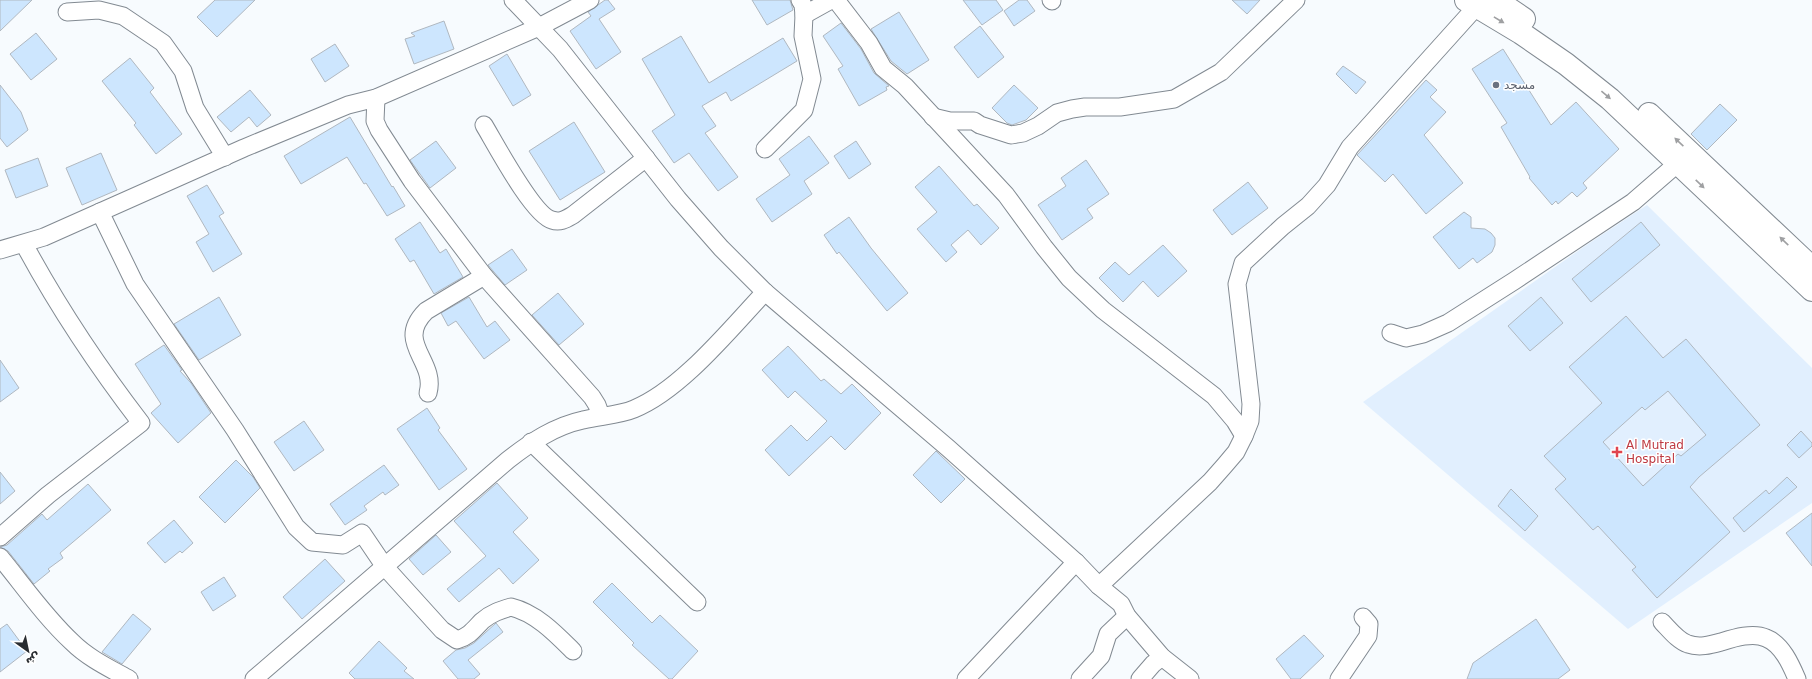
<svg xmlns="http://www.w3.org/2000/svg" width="1812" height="679" font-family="'DejaVu Sans',Vazirmatn,sans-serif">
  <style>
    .built { fill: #e1effe }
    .building { fill: #cde6fe; stroke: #b0b8c0; fill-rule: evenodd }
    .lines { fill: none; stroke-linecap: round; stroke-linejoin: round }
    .minor-casing { stroke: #828a92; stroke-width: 19 }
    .major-casing { stroke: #828a92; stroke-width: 24 }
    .minor { stroke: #fff; stroke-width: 17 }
    .major { stroke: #fff; stroke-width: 22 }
    .oneway { fill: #9fa0a2 }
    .worship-dot { fill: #6b7280; stroke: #fff; stroke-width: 1.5 }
    .health-dot { fill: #e0444e; stroke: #fff; stroke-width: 1.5 }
    .labels { text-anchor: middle; stroke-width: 3; stroke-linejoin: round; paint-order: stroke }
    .worship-label { font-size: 12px; fill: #5b616d; stroke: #fff; text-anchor: start }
    .health-label { font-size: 12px; fill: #be3a42; stroke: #fff; text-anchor: start }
  </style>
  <rect width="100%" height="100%" fill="#f7fbfe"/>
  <polygon class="built" points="1647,205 1812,368 1812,503 1628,629 1363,402 1585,246"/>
  <g class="building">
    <polygon points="0,0 32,0 0,31"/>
    <polygon points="215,0 255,0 217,37 197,17"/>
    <polygon points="605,0 608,0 615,9 599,19 621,52 596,69 570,31 591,16 588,12"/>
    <polygon points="752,0 790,0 793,10 767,25"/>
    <polygon points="963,0 996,0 1003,10 982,25"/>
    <polygon points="1019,0 1027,0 1035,11 1014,26 1004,11"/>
    <polygon points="1232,0 1260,0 1247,14"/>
    <polygon points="899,12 929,60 907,74 891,61 871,29"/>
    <polygon points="444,21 454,49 414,64 405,39 415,36 411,33"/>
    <polygon points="841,23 861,49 874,73 889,86 886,87 887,90 859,106 838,69 843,66 823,36"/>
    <polygon points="980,26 1004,57 978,78 954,47"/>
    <polygon points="36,33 57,59 31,80 10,54"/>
    <polygon points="681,36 709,83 783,38 797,61 731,101 726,92 702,106 716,126 705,133 738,177 718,191 689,153 674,163 652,131 675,115 642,59"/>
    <polygon points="335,44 349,66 325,82 311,59"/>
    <polygon points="1503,49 1551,125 1576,102 1619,149 1583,183 1587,188 1577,197 1572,192 1558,204 1556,201 1552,205 1529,178 1530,177 1501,127 1507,123 1472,69"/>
    <polygon points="507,54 531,95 513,106 489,66"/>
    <polygon points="130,58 154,88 150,92 182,134 156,154 134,125 136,123 102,81"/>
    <polygon points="1343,66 1366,82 1356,94 1336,74"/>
    <polygon points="1426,80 1437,90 1430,97 1446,112 1424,135 1463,183 1426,214 1393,174 1385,182 1357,155"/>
    <polygon points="0,85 21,112 28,130 7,147 0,138"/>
    <polygon points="1014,85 1038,108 1026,120 1012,125 1007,123 992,108"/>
    <polygon points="250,90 271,115 257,127 249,117 231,132 217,117"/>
    <polygon points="1720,104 1737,120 1707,150 1691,134"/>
    <polygon points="350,117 392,187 393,186 405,206 387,216 366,183 364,184 347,157 301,184 284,156"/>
    <polygon points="574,122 605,172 560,200 529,151"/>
    <polygon points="809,136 829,163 804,181 812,194 772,222 756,199 790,175 779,159"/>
    <polygon points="436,141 456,168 430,188 410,160"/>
    <polygon points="856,141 871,164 849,179 834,156"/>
    <polygon points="101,153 117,190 82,205 66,168"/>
    <polygon points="38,158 48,186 16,198 5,170"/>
    <polygon points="1086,160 1109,194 1087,209 1093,218 1062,240 1038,205 1066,186 1061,178"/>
    <polygon points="939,166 974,206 977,204 999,228 981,245 968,230 951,245 957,252 946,262 917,229 937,212 915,187"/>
    <polygon points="1248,182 1268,208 1232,235 1213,210"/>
    <polygon points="207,185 224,213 219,216 242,254 213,272 196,242 209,234 187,196"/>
    <polygon points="1464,212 1471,217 1471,228 1485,229 1491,233 1495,238 1495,245 1492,252 1477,263 1473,258 1459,269 1433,237"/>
    <polygon points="849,217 871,248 908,293 887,311 839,252 837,254 824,235"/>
    <polygon points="420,222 440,253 446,249 463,277 434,294 414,260 410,262 395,239"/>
    <polygon points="1641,222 1660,245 1591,302 1572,279"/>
    <polygon points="1163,245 1187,271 1158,297 1143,281 1123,302 1099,278 1115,262 1129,275"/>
    <polygon points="512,249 527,270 505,285 488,265"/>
    <polygon points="558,293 584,324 559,345 532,315"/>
    <polygon points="219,297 241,335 199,360 174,324"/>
    <polygon points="469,297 487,327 495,321 510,340 484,359 456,321 448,326 441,313"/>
    <polygon points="1541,297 1563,323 1530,351 1508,326"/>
    <path d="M1626 316 1663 358 1686 339 1760 425 1699 477 1690 487 1730 532 1657 598 1632 570 1636 567 1598 526 1593 530 1555 489 1566 479 1544 456 1602 403 1569 367ZM1668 391 1706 435 1681 456 1678 454 1643 486 1603 442 1642 407 1645 410Z"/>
    <polygon points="164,345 182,370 180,371 191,383 211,413 178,443 151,413 161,404 135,364"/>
    <polygon points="788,346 821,381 824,379 841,394 852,384 881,413 845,450 831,436 789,476 765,450 791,425 807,441 827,421 795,391 788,398 762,370"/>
    <polygon points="0,360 19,388 0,402"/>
    <polygon points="427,408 440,428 438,430 467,469 439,490 397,429"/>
    <polygon points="304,421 324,450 294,471 274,442"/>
    <polygon points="1801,431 1812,443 1812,446 1799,458 1787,445"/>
    <polygon points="936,451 965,479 941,503 913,475"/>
    <polygon points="236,460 253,477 260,488 225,523 199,497"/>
    <polygon points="384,465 399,485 385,495 383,492 364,506 367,510 345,525 330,504"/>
    <polygon points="0,472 15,491 0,504"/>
    <polygon points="1787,477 1797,487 1744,532 1733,518 1766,490 1769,494"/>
    <polygon points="497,483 528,518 513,532 539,560 513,584 499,568 459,602 447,589 486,556 454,521"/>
    <polygon points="88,484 111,510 60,553 63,558 48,569 50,571 34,584 8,551 0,547 7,545 42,514 47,520"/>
    <polygon points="1511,489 1538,516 1525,531 1498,506"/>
    <polygon points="1812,513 1812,566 1786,533"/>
    <polygon points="174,520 193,543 182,553 180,551 165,563 147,543"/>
    <polygon points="436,535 451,552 423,575 409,559"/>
    <polygon points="325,559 345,581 302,619 283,597"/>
    <polygon points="224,577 236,596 213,611 201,592"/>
    <polygon points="612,583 652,623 660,615 698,651 672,679 669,679 632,645 634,643 593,602"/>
    <polygon points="133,614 151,629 122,664 102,652"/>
    <polygon points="1536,619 1570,670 1558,679 1467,679 1473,663"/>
    <polygon points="496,623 503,632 468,660 480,674 474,679 458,679 443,661 456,650 465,648 474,643"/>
    <polygon points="7,624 27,651 0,672 0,629"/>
    <polygon points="1304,635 1324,656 1300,679 1291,679 1276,659"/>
    <polygon points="379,641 407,668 404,671 414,679 355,679 349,673"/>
  </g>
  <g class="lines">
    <defs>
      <g id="minor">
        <polyline points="513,0 560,49 678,199 721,248 765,292 948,448 1076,562 1099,586 1121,604 1127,616 1162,657 1190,679"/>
        <polyline points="836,0 869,43 883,68 905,86 1006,195 1044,247 1069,278 1103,310 1214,396 1235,421 1244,436"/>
        <polyline points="1051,0 1052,1"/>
        <polyline points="67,12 99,10 123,16 163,43 183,71 195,108 225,157"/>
        <polyline points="804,15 831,0"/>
        <polyline points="376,98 375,121 379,130 412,181 484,276 592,397 597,405 601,416"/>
        <polyline points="933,117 950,121 974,121 980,125 1011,135 1023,133 1038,126 1057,113 1072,109 1085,107 1120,107 1174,99 1221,72 1296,0"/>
        <path d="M484 125C496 145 533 215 552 220 560 223 566 219 573 215L646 158"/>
        <polyline points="765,149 804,110 812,79 803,36 804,15 803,5 800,0"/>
        <path d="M100 212 135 284 235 430 296 527 312 542 343 545 362 533 385 567 442 630 457 640C470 636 474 629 482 621 491 613 501 610 511 607 536 613 556 634 573 651"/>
        <polyline points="0,250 44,237 244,148 348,105 376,98 539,27 590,0"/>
        <polyline points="1391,333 1406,338 1423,334 1448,323 1514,281 1633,202 1678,163"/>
        <path d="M428 393C437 360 394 343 426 311L484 276"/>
        <polyline points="531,442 697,602"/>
        <path d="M0 537 48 495 141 423C98 367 58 307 24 244"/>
        <path d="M0 557C23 585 45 617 72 642 88 658 109 668 129 679"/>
        <polyline points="1099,586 1210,482 1225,465 1236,452 1244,436 1250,421 1251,404 1237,284 1243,263 1283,226 1308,206 1327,185 1350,147 1476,7"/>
        <path d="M1662 622C1669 629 1678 641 1688 644 1699 648 1710 645 1721 642 1734 638 1753 632 1766 638 1782 644 1791 665 1797 679"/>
        <path d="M254 679 508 460C531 442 555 426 583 420 599 416 620 415 634 409 681 390 730 329 765 292"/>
        <polyline points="966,679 1076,562"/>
        <polyline points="1080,679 1101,656 1108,634 1127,616"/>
        <polyline points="1140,679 1153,664 1162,657"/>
        <polyline points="1339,679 1368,636 1369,624 1363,617"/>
      </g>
      <g id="major">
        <polyline points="1466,0 1521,33 1566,64 1610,99 1812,290"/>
        <polyline points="1496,0 1524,19"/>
        <polyline points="1649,114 1812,268"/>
      </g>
    </defs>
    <use href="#minor" class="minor-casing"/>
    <use href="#major" class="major-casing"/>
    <use href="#minor" class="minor"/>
    <use href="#major" class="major"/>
  </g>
  <defs><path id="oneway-solid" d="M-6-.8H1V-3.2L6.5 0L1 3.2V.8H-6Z"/></defs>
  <g class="oneway">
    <use href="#oneway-solid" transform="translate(1499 20) rotate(31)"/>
    <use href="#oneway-solid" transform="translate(1606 95) rotate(40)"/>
    <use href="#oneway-solid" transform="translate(1679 142) rotate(-137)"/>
    <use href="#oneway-solid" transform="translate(1700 184) rotate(44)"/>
    <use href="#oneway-solid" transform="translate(1784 241) rotate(-136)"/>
  </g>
  <circle class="worship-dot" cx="1496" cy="85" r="4"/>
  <path class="health-dot" d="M1615 446h4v4h4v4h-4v4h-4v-4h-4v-4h4z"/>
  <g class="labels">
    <g class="worship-label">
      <text x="1504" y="89">مسجد</text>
    </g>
    <g class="health-label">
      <text x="1626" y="449">Al Mutrad<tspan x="1626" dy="14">Hospital</tspan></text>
    </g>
  </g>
  <g transform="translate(28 651) rotate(147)" stroke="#ffffff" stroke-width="3" paint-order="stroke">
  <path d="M0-3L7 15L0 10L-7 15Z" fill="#2a2d31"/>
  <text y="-6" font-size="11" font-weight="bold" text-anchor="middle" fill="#2a2d31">ش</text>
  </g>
</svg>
